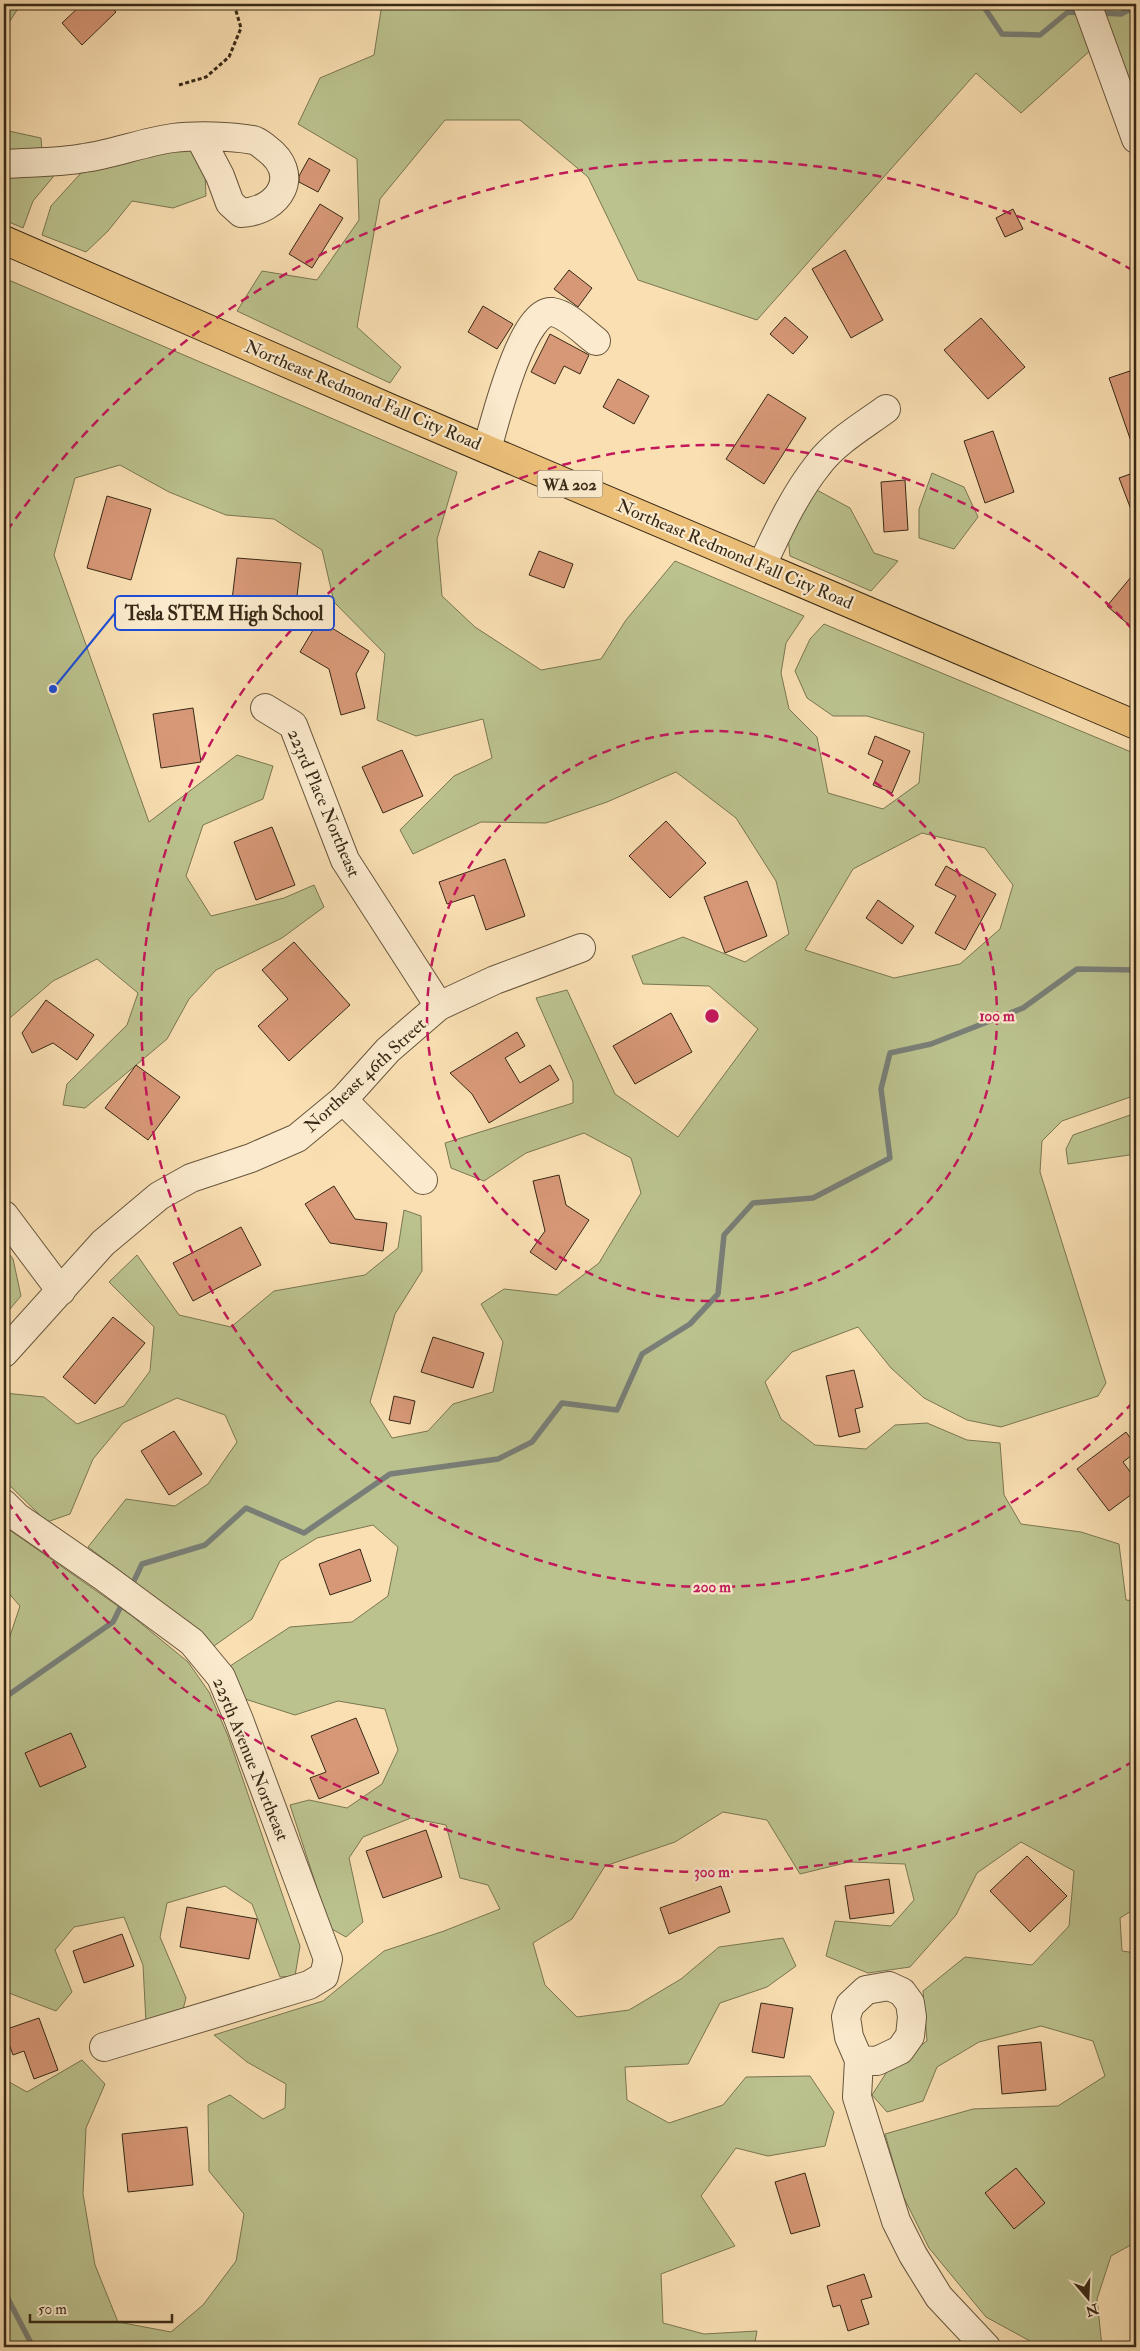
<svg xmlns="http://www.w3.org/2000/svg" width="1140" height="2351" font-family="'IM FELL Double Pica',serif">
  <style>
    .green { fill: #bbc28e; stroke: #7a7652; fill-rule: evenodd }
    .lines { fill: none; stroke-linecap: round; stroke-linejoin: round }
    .stream { stroke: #797f78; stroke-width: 5.5 }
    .building { fill: #d79877; stroke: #382916 }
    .minor-casing { stroke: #68563d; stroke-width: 30 }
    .major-casing { stroke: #382916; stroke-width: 30 }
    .path { stroke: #382916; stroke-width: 3; stroke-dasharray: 4 2.5; stroke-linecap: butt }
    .minor { stroke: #fbeacd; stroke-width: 28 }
    .major { stroke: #ecc079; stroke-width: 28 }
    .ring { fill: none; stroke: #c2185b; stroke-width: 2.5; stroke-dasharray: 9 6 }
    .labels { text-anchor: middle; stroke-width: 4.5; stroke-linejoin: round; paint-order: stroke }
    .shield { fill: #fbeacd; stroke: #72634d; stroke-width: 1 }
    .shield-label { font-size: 16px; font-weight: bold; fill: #382916 }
    .street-label { font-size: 18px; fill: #382916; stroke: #fbeacd }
    .centre { fill: #c2185b; stroke: #fbeacd; stroke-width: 2.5 }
    .ring-label { font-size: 15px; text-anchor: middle; font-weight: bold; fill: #c2185b; stroke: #fbeacd; stroke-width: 4.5; stroke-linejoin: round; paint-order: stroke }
    .leader { fill: none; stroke: #1d4ed8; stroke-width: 2 }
    .callout-dot { fill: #1d4ed8; stroke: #fbeacd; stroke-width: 2 }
    .callout { fill: #fbeacd; stroke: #1d4ed8; stroke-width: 2 }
    .callout-label { font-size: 19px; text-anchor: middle; font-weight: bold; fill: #382916 }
  </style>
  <rect width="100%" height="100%" fill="#f9dfb2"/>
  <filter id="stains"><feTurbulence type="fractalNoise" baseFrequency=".004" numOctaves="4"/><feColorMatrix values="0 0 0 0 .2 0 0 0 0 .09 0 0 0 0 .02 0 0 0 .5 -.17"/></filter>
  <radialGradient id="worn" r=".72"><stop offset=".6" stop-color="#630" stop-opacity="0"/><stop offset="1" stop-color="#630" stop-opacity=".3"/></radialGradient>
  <g class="green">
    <polygon points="4,4 21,4 4,30"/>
    <polygon points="382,4 1078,4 1093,48 1021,113 976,73 757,320 638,280 588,177 520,120 445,120 380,199 357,327 401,367 390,383 237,311 262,271 317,280 359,220 357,159 298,124 320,78 374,55"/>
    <polygon points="1100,4 1136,4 1136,110"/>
    <polygon points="4,130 41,138 42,151 4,154"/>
    <polygon points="183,147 198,153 205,172 206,196 173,208 132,201 108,231 86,252 42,235 51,206 81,173 120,159"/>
    <polygon points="53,166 53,177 33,201 23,228 4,220 4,170"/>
    <path d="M4 278 457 472 437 539 442 596 475 627 541 670 601 659 626 620 675 561 804 616 786 643 781 673 789 709 817 737 828 793 883 809 919 783 924 733 867 716H833L807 698 795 671 810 639 824 624 1136 754V1095L1062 1121 1042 1141 1040 1172 1106 1383 1098 1396 1001 1427 967 1420 924 1398 891 1368 858 1327 792 1352 765 1382 781 1419 815 1445 866 1449 895 1425 927 1423 967 1440 1000 1443 1004 1495 1021 1524 1081 1532 1119 1544 1126 1600 1136 1601V1908L1120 1918 1122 1951 1136 1953V2242L1111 2256 1097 2299 1102 2347H1041L986 2317 929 2248 903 2196 885 2134 973 2109 1058 2106 1105 2076 1093 2041 1041 2026 979 2042 937 2067 923 2101 887 2112 872 2095 890 2067 927 2041 923 1991 965 1957 1032 1965 1069 1926 1074 1871 1021 1842 977 1873 956 1915 910 1967 868 1973 826 1956 835 1921 891 1926 914 1900 905 1864 849 1862 800 1874 767 1820 723 1812 675 1842 605 1866 572 1919 533 1943 545 1985 577 2017 629 2010 681 1979 719 1947 783 1938 796 1966 767 1987 720 2003 688 2064 625 2067 627 2100 669 2123 723 2105 746 2077 810 2076 834 2112 825 2146 768 2156 736 2148 701 2196 735 2246 661 2274 663 2323 704 2334 757 2331 754 2347H4V2079L27 2092 82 2060 105 2084 86 2128 83 2194 95 2265 118 2322 171 2332 203 2305 236 2261 244 2214 209 2171 208 2105 230 2095 263 2119 285 2108 286 2084 247 2062 214 2035 323 2001 384 1951 444 1931 500 1909 488 1885 460 1878 446 1825 411 1818 363 1837 349 1858 363 1922 346 1937 330 1928 290 1805 309 1800 347 1808 382 1784 398 1750 385 1709 338 1701 295 1715 245 1699 227 1668 290 1627 352 1622 388 1596 398 1547 373 1525 317 1538 280 1561 252 1619 214 1646 178 1614 88 1547 126 1499 175 1506 208 1484 237 1442 225 1415 177 1398 123 1423 93 1459 70 1514 47 1522 4 1480V1393L44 1397 77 1424 124 1406 150 1371 154 1327 109 1282 137 1255 179 1315 231 1327 274 1291 365 1275 398 1248 404 1210 421 1216 422 1271 395 1314 370 1402 392 1438 428 1431 453 1404 493 1392 503 1342 481 1304 504 1289 557 1295 599 1263 641 1193 631 1158 584 1133 526 1153 484 1181 451 1168 445 1143 573 1103V1082L536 998 567 990 615 1094 678 1137 758 1029 709 986 643 984 632 956 683 937 745 962 789 934 776 881 736 818 676 772 607 802 546 823 481 822 413 854 400 830 454 776 492 758 483 719 416 736 377 720 385 654 334 602 322 550 274 519 226 515 169 492 120 465 75 478 54 555 149 822 237 755 273 766 263 799 203 825 186 876 211 916 284 898 314 885 324 907 282 938 216 970 189 999 167 1039 85 1108 63 1105 67 1084 127 1025 138 993 97 959 53 981 4 1023V978L10 969 4 951ZM922 833 985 848 1013 885 1000 929 960 964 894 978 805 950 853 869Z"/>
    <polygon points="932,473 964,487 978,517 954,549 919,538 919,509"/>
    <polygon points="815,489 850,508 874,553 898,561 871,591 790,556 788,537"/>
    <polygon points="1136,1113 1136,1154 1068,1164 1066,1149 1073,1135"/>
    <polygon points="4,1247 13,1259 21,1296 4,1316"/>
    <polygon points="4,1526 132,1616 188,1662 209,1692 228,1736 300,1946 295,1976 280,1977 252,1904 225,1886 167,1903 160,1937 186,1998 182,2013 146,2023 143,1965 124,1917 74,1927 55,1950 72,1992 56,2011 9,1993 4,1997 4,1641 9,1639 20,1606 4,1588"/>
  </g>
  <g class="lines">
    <g class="stream">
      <polyline points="982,4 1002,34 1040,35 1068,12 1083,13"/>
      <polyline points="1099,13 1121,14 1136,6"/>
      <polyline points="131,1587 142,1564 205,1545 246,1508 304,1533 390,1474 498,1459 532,1442 562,1403 617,1410 642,1354 690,1324 718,1294 724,1235 753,1203 813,1198 890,1158 881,1089 890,1053 931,1044 1023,1008 1077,969 1136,970"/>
      <polyline points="4,1698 113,1622 124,1600"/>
      <polyline points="4,2291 33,2347"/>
    </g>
  </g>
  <g class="building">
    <polygon points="82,4 108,4 116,12 82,45 62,23"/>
    <polygon points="309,158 330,170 318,192 299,182 299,176"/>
    <polygon points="320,204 343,218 312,268 289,254"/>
    <polygon points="1013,209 1023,229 1005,237 996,218"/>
    <polygon points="845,250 883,320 851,338 812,269"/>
    <polygon points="569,270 592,288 578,307 554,289"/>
    <polygon points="483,306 513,324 497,349 468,332"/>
    <polygon points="785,317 808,337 793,354 770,334"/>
    <polygon points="981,318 1025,367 988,399 944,350"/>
    <polygon points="550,334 589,355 580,374 564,366 555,384 531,372"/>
    <polygon points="1136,369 1136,450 1134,450 1109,378"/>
    <polygon points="618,379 649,396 634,424 603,407"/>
    <polygon points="768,394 806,418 764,484 726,459"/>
    <polygon points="993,431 1014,492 985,503 964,441"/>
    <polygon points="1136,472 1136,520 1135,520 1119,478"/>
    <polygon points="905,480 908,530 884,532 881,482"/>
    <polygon points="107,496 151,509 131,580 87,568"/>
    <polygon points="539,551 573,564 564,588 529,575"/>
    <polygon points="237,558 301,563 296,604 232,600"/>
    <polygon points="1136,571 1136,631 1107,606"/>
    <polygon points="319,620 369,651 356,674 365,708 341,715 329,669 300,652"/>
    <polygon points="193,708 201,762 161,768 153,714"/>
    <polygon points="875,736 910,751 892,793 873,785 883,761 868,754"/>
    <polygon points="402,750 423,796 383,813 362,767"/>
    <polygon points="666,821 706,863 670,898 629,856"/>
    <polygon points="272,827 295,885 256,900 234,842"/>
    <polygon points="505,859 525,916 486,930 474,895 447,904 439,882"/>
    <polygon points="946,866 996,894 965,950 935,933 956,896 935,885"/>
    <polygon points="747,881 767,936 725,953 704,897"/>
    <polygon points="878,900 914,926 902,944 866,918"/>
    <polygon points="294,942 350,1005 289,1061 258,1026 288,999 262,970"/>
    <polygon points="46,1000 94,1035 77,1060 53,1043 32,1053 22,1033"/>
    <polygon points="671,1013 692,1052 635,1084 613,1046"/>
    <polygon points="517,1032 525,1046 505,1058 520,1083 550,1065 559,1080 489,1123 472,1094 450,1073"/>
    <polygon points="136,1065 180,1097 148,1140 105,1108"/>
    <polygon points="559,1175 566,1205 589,1220 556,1270 530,1252 545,1231 533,1181"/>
    <polygon points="334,1186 355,1219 387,1223 383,1251 330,1243 305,1204"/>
    <polygon points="241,1227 261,1265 193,1301 173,1263"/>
    <polygon points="113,1317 145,1343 95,1404 63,1377"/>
    <polygon points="433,1337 484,1353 473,1388 421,1372"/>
    <polygon points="854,1370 863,1407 855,1409 860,1432 839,1437 826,1376"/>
    <polygon points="394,1396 415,1401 410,1424 389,1420"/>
    <polygon points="174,1431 202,1474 169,1495 141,1451"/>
    <polygon points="1126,1432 1136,1446 1136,1452 1123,1462 1136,1480 1136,1491 1109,1511 1077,1469"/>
    <polygon points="360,1549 371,1581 330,1595 319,1564"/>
    <polygon points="356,1718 379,1773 319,1799 310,1778 326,1772 311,1736"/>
    <polygon points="71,1733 86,1767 40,1787 25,1753"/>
    <polygon points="426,1830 442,1877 383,1898 366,1851"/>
    <polygon points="1027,1856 1067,1896 1030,1932 990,1891"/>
    <polygon points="889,1879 894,1913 850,1919 845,1886"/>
    <polygon points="721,1886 730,1912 669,1934 660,1908"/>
    <polygon points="187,1907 257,1919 249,1959 180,1947"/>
    <polygon points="122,1934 134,1966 84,1983 73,1951"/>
    <polygon points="761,2003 793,2008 784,2058 752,2052"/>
    <polygon points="39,2018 58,2070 34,2079 24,2051 13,2055 4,2030"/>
    <polygon points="1041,2042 1046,2090 1002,2094 998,2046"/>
    <polygon points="187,2127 193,2185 128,2192 122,2134"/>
    <polygon points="1016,2168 1045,2203 1014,2229 985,2193"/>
    <polygon points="805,2173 820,2226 791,2234 775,2182"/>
    <polygon points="864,2274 872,2297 861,2300 869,2324 848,2331 840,2305 833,2307 827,2286"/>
  </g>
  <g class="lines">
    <defs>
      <g id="minor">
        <polyline points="1087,4 1136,139"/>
        <path d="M4 164C30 162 58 163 84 158 114 154 143 142 173 138 196 135 231 136 253 140 258 141 262 145 266 148 302 174 280 211 241 213L230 203 220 176 200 138"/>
        <path d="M487 449C494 425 522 309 552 312 567 314 584 332 596 341"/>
        <path d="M762 565C778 531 794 495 818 465 835 442 863 426 886 409"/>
        <polyline points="265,708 293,725 345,860 439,1006"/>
        <polyline points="343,1100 423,1180"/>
        <polyline points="4,1215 61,1291"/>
        <polyline points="4,1353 103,1243 159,1196 191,1178 251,1158 297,1138 343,1100 388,1050 439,1006 495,980 581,948"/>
        <polyline points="4,1504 17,1517 104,1577 192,1642 221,1677 239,1720 328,1959 324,1976 309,1985 104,2047"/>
        <polyline points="859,2060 877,2061 900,2050 910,2036 912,2017 910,2003 902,1992 889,1986 866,1990 850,2005 846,2017 849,2037 859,2060 857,2097 896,2221 913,2255 939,2297 986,2347"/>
      </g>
      <polyline id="major" points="4,240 392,409 1136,725"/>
    </defs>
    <use href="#minor" class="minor-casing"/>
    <use href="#major" class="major-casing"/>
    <polyline class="path" points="179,85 206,77 229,57 241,28 234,4"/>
    <use href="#minor" class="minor"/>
    <use href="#major" class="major"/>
  </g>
  <g class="ring">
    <circle cx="712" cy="1016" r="285"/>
    <path d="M1133 1402A571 571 0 1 1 1133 630"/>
    <path d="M1134 1761A856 856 0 0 1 7 1501M7 531A856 856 0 0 1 1134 271"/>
  </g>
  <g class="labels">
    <rect class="shield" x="537.5" y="470.5" width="65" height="27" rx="4"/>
    <g class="shield-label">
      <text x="570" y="490">WA 202</text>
    </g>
    <g class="street-label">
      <text transform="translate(363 395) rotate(23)" y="6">Northeast Redmond Fall City Road</text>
      <text transform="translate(735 554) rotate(23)" y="6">Northeast Redmond Fall City Road</text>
      <text transform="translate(324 803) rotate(67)" y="6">223rd Place Northeast</text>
      <text transform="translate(365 1075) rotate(-43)" y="6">Northeast 46th Street</text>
      <text transform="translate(251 1759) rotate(68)" y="6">225th Avenue Northeast</text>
    </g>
  </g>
  <circle cx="712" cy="1016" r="8" class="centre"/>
  <g class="ring-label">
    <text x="997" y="1021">100 m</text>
    <text x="712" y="1592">200 m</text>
    <text x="712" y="1877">300 m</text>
  </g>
  <path class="leader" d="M53 689L115 613"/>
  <circle class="callout-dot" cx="53" cy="689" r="5"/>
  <rect class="callout" x="115" y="596" width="219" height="34" rx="5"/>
  <g class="callout-label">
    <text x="224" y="620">Tesla STEM High School</text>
  </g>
  <rect width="1140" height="2351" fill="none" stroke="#f9dfb2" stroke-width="20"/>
  <rect x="5" y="5" width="1130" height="2341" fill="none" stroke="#382916" stroke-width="2.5"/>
  <rect x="10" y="10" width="1120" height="2331" fill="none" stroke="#382916"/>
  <g transform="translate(1088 2298) rotate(161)" stroke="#fbeacd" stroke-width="4" paint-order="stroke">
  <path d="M0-4L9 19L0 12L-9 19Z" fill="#382916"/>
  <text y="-8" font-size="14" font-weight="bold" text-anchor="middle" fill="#382916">N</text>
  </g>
  <path d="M30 2314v8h142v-8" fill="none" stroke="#382916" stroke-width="2.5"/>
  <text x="38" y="2314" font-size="15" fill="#382916" stroke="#fbeacd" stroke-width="4" paint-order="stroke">50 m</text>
  <rect width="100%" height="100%" filter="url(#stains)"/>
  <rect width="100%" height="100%" fill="url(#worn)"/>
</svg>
